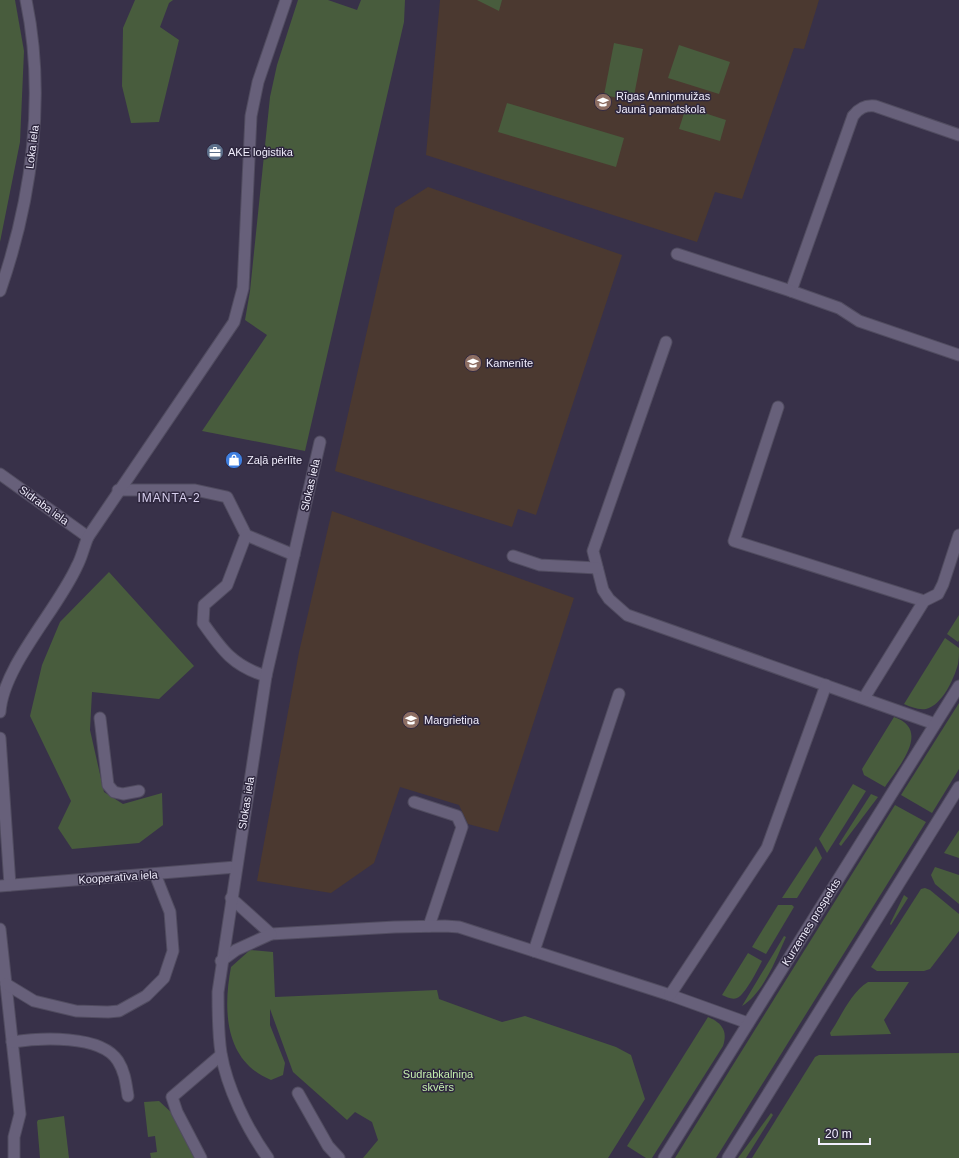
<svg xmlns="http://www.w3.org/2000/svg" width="959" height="1158" font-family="Helvetica,sans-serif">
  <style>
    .education { fill: #4b3930 }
    .green { fill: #485c3d }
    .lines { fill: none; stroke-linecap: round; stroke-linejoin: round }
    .minor-casing { stroke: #514c60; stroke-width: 13 }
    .secondary-casing { stroke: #514c60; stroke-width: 13 }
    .minor { stroke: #67607a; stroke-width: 11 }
    .secondary { stroke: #67607a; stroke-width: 11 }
    .labels { text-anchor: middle; stroke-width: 3; stroke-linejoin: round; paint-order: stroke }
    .poi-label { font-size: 11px; fill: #f1eefd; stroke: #2e273e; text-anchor: start }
    .street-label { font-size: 11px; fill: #f1eefd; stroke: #2e273e }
    .park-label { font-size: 11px; fill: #c5efad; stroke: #2e273e }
    .neighbourhood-label { font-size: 12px; letter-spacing: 1px; fill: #dad2f0; stroke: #2e273e }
  </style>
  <rect width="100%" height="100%" fill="#383149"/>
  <g class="education">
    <polygon points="440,0 819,0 804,49 794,48 742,199 715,192 697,242 426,155"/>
    <polygon points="428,187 622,255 536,515 518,509 512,527 335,471 395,208"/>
    <polygon points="332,511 574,598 498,832 468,824 459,805 400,787 374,863 331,893 257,881 299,652"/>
  </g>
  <g class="green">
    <polygon points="0,0 15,0 24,51 20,142 0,242"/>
    <polygon points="135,0 173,0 169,3 160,27 179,40 159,122 131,123 122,86 123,28"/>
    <polygon points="298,0 328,0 357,10 361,0 405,0 404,22 305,451 202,431 267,335 245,320 250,291 270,97 277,65"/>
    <polygon points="477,0 502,0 499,11"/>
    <polygon points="614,43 643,49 633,101 604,95"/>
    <polygon points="679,45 730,62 719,94 668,78"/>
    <polygon points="507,103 624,138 616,167 498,132"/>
    <polygon points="686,107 726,120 720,141 679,129"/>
    <polygon points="109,572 194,666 159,699 92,692 90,730 104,792 123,804 162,793 163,825 139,843 72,849 58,828 71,801 30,716 42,665 60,622"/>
    <polygon points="959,615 959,640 958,642 947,634"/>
    <path d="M945 638 959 648C959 653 959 659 958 664 954 679 942 705 926 709 918 710 911 707 904 704Z"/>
    <polygon points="959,703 959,769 932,813 901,795"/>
    <path d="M894 717C932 730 898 767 885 787L864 775 862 769Z"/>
    <polygon points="853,784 866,791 827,853 819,839"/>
    <polygon points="871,794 878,797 841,846 839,844"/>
    <polygon points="895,805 926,822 716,1158 675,1158"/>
    <polygon points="959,830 959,858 944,853"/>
    <polygon points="816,846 822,858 797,898 782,898"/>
    <polygon points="935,867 959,875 959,904 935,884 931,875"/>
    <polygon points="925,888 930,890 959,914 959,931 930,969 924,971 877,971 871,967 921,889"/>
    <polygon points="904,895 908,898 891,925 890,924"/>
    <polygon points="778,905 792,905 794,907 766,954 752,947"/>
    <path d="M784 936 786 937C776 959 763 994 742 1006Z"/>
    <path d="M250 950 273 952 275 997 437 990 439 999 502 1022 525 1016 616 1047 631 1055 645 1099 608 1158H363L378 1140 372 1122 355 1112 347 1120 293 1072 270 1009V1025L285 1063 283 1075 271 1080C224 1061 223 1009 231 967Z"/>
    <path d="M748 953 762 961C758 969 745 995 737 998 732 1000 727 997 722 995Z"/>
    <path d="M868 982H909L884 1020 891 1034 831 1036 830 1033C841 1017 851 992 868 982Z"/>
    <path d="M708 1017C722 1023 728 1031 723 1046L652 1158H646L627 1146Z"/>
    <polygon points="959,1053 959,1158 752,1158 815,1057 819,1055"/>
    <polygon points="159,1101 173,1114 197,1158 151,1158 150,1153 157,1152 155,1136 148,1137 144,1102"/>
    <polygon points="771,1113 773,1115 746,1158 738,1158"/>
    <polygon points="64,1116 69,1158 40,1158 37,1122 38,1120"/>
  </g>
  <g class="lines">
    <defs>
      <g id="minor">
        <path d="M959 135 875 106C865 105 859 108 853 116L791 291 839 308 859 321 959 355"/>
        <polyline points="677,254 791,291"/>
        <path d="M0 291C32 199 46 96 26 0"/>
        <polyline points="666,342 593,551 603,590 609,599 627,615 935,724"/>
        <polyline points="778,407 734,541 924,601"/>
        <polyline points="0,474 88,537"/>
        <polyline points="118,490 195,490 227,497 246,535 294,555"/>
        <path d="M246 535 227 585 204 605 203 623C222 650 233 666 266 676"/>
        <polyline points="513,556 540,565 597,568"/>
        <polyline points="864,698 924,601 938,594 943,584 959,535"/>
        <path d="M0 712C3 666 58 609 77 566 82 557 84 546 88 537L234 322 243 288 251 116 258 82 286 0"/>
        <polyline points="100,718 108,785 114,792 123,794 139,791"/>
        <polyline points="0,738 10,885"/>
        <polyline points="414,802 457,816 462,827 429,926"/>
        <polyline points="0,886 236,867"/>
        <polyline points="231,898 271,934 395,927 445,926 459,927 670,995 748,1023"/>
        <polyline points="0,929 20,1114 14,1137 14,1158"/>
        <polyline points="534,951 619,694"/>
        <polyline points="221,961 236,950 271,934"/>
        <polyline points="6,984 34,1001 76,1011 108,1012 119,1011 146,996 164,978 173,951 170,912 155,874"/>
        <polyline points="670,995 767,848 826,685"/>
        <path d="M12 1042C39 1038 101 1034 118 1061 125 1072 126 1084 128 1096"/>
        <polyline points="298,1093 328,1146 339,1158"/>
        <polyline points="201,1158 177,1112 172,1097 221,1055"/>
        <path d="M268 1158C247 1129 227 1088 221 1053 218 1033 218 1012 218 992L266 676 320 442"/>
      </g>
      <g id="secondary">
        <polyline points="664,1158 959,686"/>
        <polyline points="728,1158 959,787"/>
      </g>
    </defs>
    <use href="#minor" class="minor-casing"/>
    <use href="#secondary" class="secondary-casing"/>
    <use href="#minor" class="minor"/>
    <use href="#secondary" class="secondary"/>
  </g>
  <defs>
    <symbol id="school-disc" viewBox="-11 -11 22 22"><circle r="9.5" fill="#8d6e63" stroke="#2e273e"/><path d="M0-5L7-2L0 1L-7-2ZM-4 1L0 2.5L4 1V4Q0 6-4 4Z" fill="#fff"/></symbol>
    <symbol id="office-disc" viewBox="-11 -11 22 22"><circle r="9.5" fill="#5c6f8a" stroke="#2e273e"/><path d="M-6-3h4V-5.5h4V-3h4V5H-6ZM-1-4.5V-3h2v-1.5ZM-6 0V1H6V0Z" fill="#fff"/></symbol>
    <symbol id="shop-disc" viewBox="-11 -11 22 22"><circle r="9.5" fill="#3f7fe0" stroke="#2e273e"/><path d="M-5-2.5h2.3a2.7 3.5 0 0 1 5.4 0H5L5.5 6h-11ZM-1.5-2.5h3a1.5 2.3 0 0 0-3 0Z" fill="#fff"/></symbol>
  </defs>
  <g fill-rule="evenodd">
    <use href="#school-disc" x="593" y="92" width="20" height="20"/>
    <use href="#office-disc" x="205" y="142" width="20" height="20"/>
    <use href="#school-disc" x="463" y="353" width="20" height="20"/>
    <use href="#shop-disc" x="224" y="450" width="20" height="20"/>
    <use href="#school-disc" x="401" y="710" width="20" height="20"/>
  </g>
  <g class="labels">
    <g class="poi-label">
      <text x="616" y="100">Rīgas Anniņmuižas<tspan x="616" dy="13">Jaunā pamatskola</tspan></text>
      <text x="228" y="156">AKE loģistika</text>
      <text x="486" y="367">Kamenīte</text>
      <text x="247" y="464">Zaļā pērlīte</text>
      <text x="424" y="724">Margrietiņa</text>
    </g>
    <g class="street-label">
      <text transform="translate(32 147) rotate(-83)" y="4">Loka iela</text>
      <text transform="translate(310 485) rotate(-77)" y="4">Slokas iela</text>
      <text transform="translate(44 505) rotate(36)" y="4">Sidraba iela</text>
      <text transform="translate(246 803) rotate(-81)" y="4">Slokas iela</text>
      <text transform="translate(118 877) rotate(-4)" y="4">Kooperatīva iela</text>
      <text transform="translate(811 922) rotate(-58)" y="4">Kurzemes prospekts</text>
    </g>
    <g class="park-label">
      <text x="438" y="1078">Sudrabkalniņa<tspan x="438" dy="13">skvērs</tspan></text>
    </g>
    <g class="neighbourhood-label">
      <text x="169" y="502">IMANTA-2</text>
    </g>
  </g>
  <path d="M819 1138v6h51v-6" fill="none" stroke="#f1eefd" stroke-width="2"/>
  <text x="825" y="1138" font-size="12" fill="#f1eefd" stroke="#2e273e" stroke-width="3" paint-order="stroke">20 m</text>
</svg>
